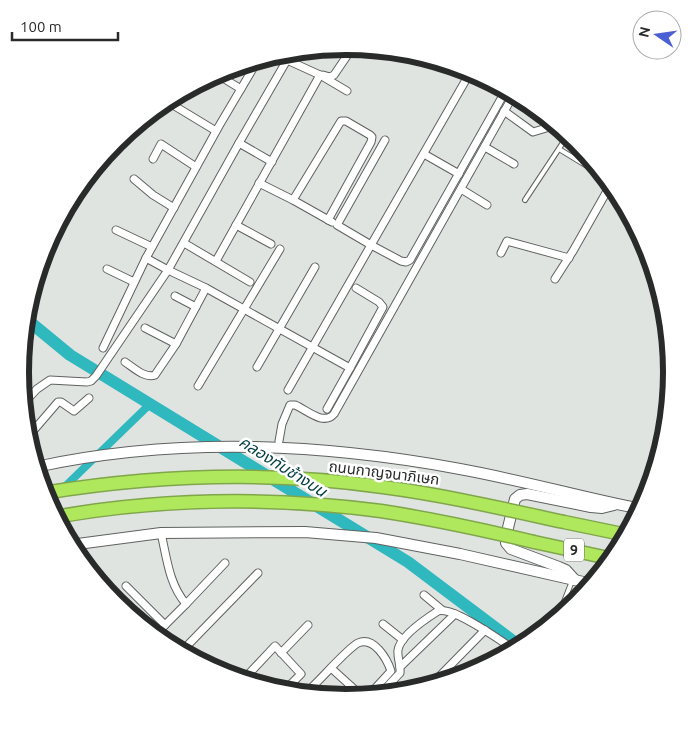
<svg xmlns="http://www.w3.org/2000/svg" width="692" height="745" font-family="Ubuntu,'Noto Sans Thai',sans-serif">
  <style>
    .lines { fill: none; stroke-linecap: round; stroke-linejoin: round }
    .canal { stroke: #2fb9bf; stroke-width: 8 }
    .river { stroke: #2fb9bf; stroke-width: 12 }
    .lane-casing { stroke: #5f6260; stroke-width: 6 }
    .street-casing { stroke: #5f6260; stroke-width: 9 }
    .secondary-casing { stroke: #5f6260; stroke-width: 12 }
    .highway-casing { stroke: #80a64b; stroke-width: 15 }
    .lane { stroke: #fff; stroke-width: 4 }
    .street { stroke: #fff; stroke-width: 7 }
    .secondary { stroke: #fff; stroke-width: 10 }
    .highway { stroke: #afe85d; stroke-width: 12 }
    .highway-bridge-casing { stroke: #80a64b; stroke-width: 15; stroke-linecap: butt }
    .highway-bridge { stroke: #afe85d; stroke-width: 12 }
    .labels { text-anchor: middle; stroke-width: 5; stroke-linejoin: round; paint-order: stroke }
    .shield { fill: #fff; stroke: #696b6a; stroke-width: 1 }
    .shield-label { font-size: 14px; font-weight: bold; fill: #292b2a }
    .street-label { font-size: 15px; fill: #292b2a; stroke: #fff }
    .water-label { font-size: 16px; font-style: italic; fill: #003e41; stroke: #fff }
    .rim { fill: none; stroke: #292b2a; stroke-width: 6 }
  </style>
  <rect width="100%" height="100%" fill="#e0e4e1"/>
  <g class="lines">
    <polyline class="canal" points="48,503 150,404"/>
    <polyline class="river" points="25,318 70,355 408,562 521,647"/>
    <defs>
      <g id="lane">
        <polyline points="559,149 605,177"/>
        <polyline points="525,200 568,135"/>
        <polyline points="563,604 572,581"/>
      </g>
      <g id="street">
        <polyline points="471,71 371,245 401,261 406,262 410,260 506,90"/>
        <polyline points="218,75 241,89"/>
        <polyline points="323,75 330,77 334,75 353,47"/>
        <polyline points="173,105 216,131"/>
        <polyline points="504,111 533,132 553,126"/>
        <polyline points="239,143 287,60 320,75 347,91"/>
        <polyline points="485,147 514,164"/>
        <polyline points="424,154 459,174"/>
        <polyline points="153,159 161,144 196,167"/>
        <polyline points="134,179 153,195 174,208"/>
        <polyline points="259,183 293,200 332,222"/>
        <polyline points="461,189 487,205"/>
        <polyline points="293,200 341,121 346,121 370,135 372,137 371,142 328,220"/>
        <polyline points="236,225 271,244"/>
        <polyline points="116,230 152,247"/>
        <polyline points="184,243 250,282"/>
        <polyline points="501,253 507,241 569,258"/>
        <polyline points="146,258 168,270 206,288 350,368 327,409"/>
        <polyline points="216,261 320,75"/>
        <polyline points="107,269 134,282"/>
        <polyline points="555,279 573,251 611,184"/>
        <polyline points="175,296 196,307"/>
        <polyline points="145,328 176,344"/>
        <polyline points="103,348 146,258 219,126 258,60"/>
        <path d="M125 362C133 367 145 379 155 375L176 344 206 288"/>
        <polyline points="257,367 315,267"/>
        <polyline points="350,368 383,307 379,302 356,288"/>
        <polyline points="198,386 280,249"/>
        <polyline points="288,390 371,245 337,225 385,140"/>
        <polyline points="23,404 37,389 50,380 87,382 91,381 96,376 168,270 239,143 272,162"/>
        <polyline points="27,438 58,402 61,402 74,411 89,398"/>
        <path d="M279 441 282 424 290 405H295C307 410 323 426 334 414L514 94"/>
        <polyline points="635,508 654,474"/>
        <polyline points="126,586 165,625"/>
        <polyline points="424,595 442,610"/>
        <polyline points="186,604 225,563"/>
        <polyline points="383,624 403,640"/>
        <path d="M155 635 186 604C169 584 167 559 161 533"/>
        <polyline points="181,652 258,573"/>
        <polyline points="281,653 308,625"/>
        <polyline points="400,667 455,614"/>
        <polyline points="331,668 363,697"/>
        <polyline points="243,680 275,646 301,674 283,692"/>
        <polyline points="430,686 485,630"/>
        <path d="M313 695 312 687C322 678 348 648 358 643 374 636 387 659 391 671L368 696"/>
        <path d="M379 695 400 673C401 665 397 658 398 650 400 636 427 618 438 611 453 606 501 641 515 650"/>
      </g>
      <g id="secondary">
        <path d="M36 467C175 437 320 443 460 469 521 480 580 497 641 509"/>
        <polyline points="70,545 161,533 305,532 376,538 460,554 592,584"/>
        <polyline points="575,580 566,570 559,567 511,549 506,543 506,536 515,499 520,495 527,494 591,507 602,508 614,505"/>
      </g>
      <g id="highway">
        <polyline points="564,522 627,535"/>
        <polyline points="534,542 613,559"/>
      </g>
    </defs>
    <use href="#lane" class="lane-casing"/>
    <use href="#street" class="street-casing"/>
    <use href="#secondary" class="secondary-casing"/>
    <use href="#highway" class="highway-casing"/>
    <use href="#lane" class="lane"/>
    <use href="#street" class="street"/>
    <use href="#secondary" class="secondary"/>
    <use href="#highway" class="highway"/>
    <defs>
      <g id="highway-bridge">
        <path d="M44 493C155 475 271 471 383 487 444 495 504 509 564 522"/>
        <path d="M55 517C162 498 274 497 381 511 433 519 484 530 534 542"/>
      </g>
    </defs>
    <use href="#highway-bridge" class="highway-bridge-casing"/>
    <use href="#highway-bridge" class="highway-bridge"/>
  </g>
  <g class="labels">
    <rect class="shield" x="564" y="538.5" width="20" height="23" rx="4"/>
    <g class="shield-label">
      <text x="574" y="555">9</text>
    </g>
    <g class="street-label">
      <text transform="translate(384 473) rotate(7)" y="5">ถนนกาญจนาภิเษก</text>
    </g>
    <g class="water-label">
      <text transform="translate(283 466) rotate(32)" y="6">คลองทับช้างบน</text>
    </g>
  </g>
  <path d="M0 0H692V745H0ZM29 372a317 317 0 1 1 634 0a317 317 0 1 1-634 0Z" fill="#fff" fill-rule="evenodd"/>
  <path class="rim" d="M29 372a317 317 0 1 1 634 0a317 317 0 1 1-634 0Z"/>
  <g transform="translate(657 35) rotate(283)"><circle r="24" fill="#ffffff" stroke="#a9aaaa"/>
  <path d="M0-4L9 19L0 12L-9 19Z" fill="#4b60d4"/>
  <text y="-8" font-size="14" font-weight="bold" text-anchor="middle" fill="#292b2a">N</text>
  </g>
  <path d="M12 32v8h106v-8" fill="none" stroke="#292b2a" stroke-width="2.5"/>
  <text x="20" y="32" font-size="15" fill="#292b2a" stroke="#ffffff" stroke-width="4" paint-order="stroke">100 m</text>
</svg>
